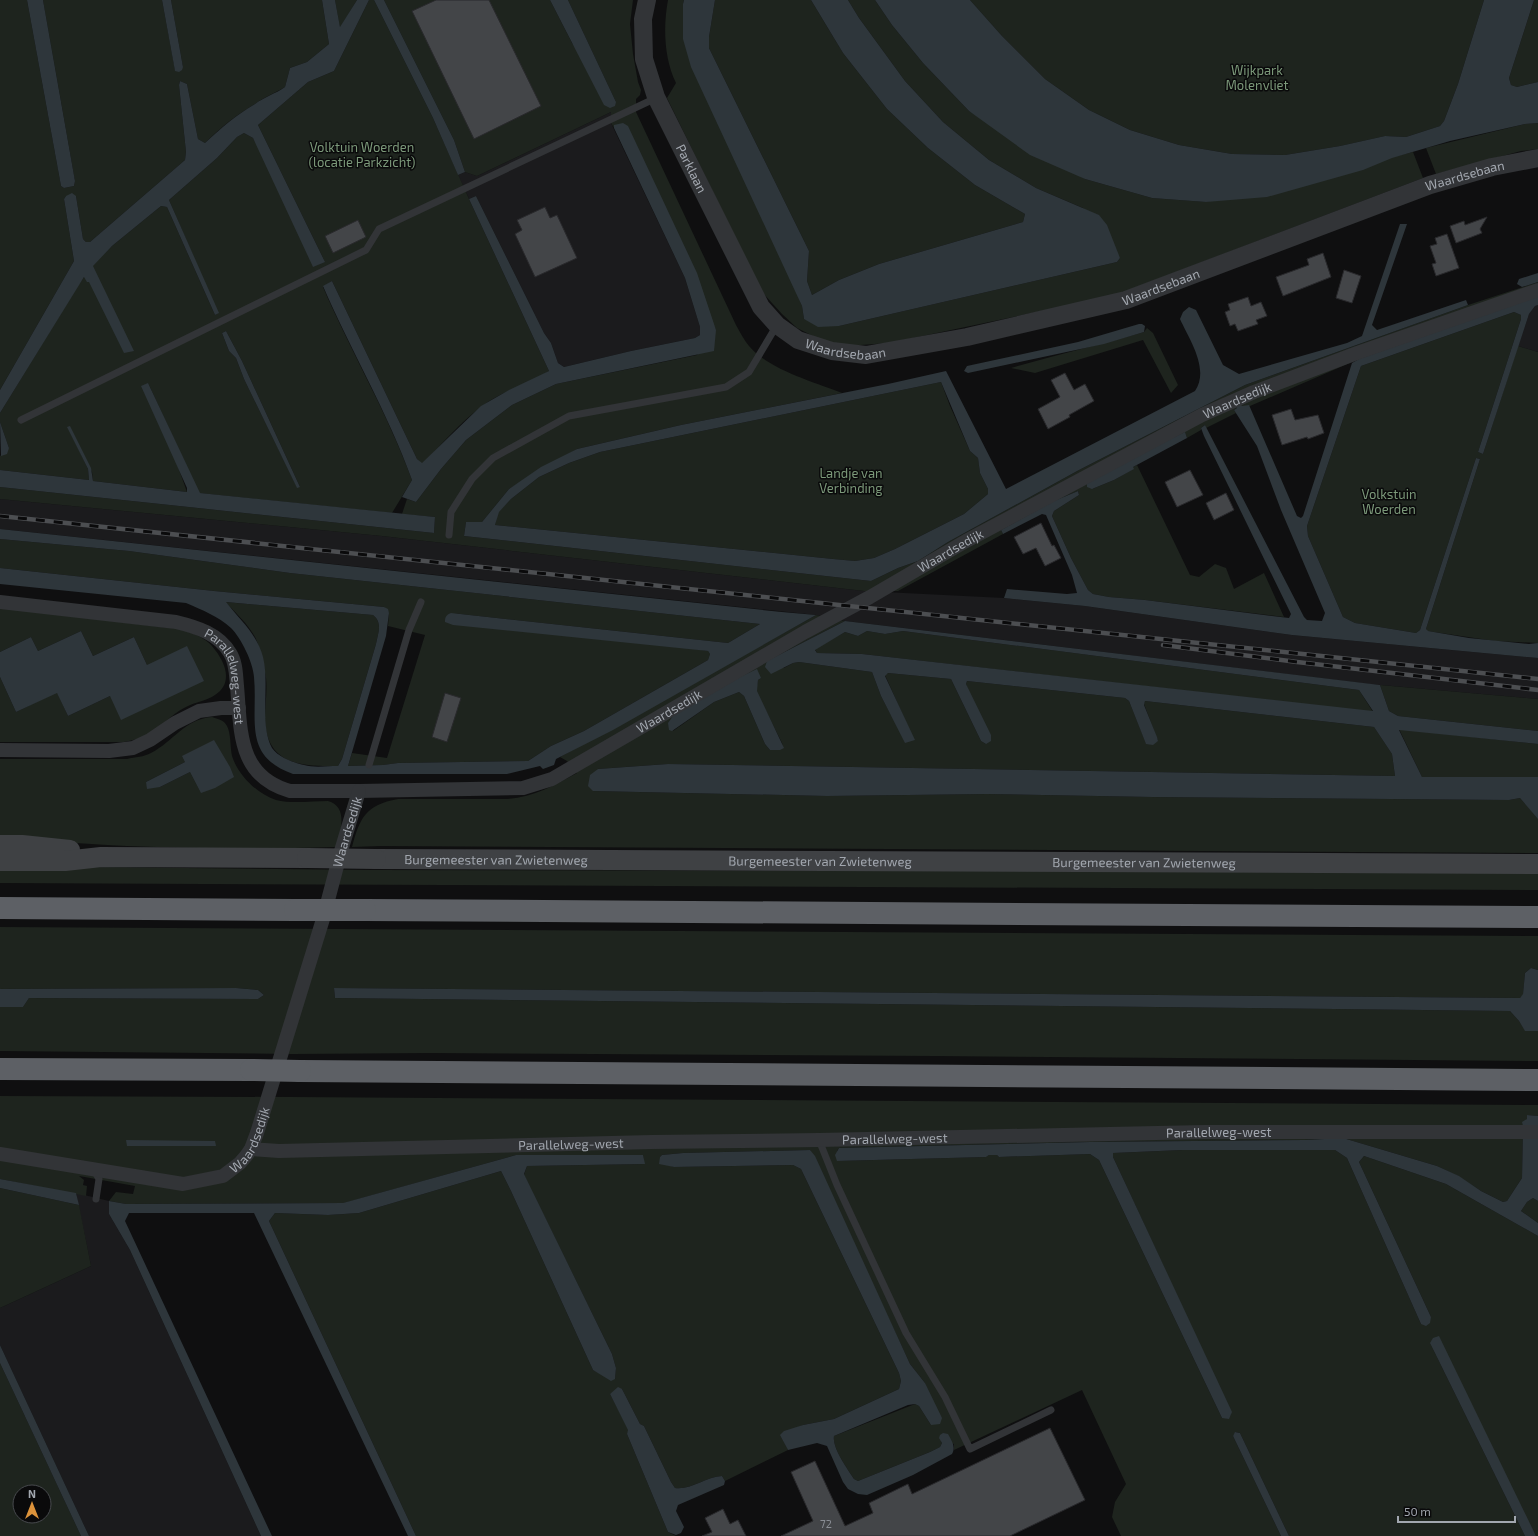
<svg xmlns="http://www.w3.org/2000/svg" width="1538" height="1536" font-family="'Exo 2',sans-serif">
  <style>
    .built { fill: #1b1b1d }
    .green { fill: #1e241e; fill-rule: evenodd }
    .water { fill: #2e363b; fill-rule: evenodd }
    .building { fill: #434548; stroke: #29292c }
    .lines { fill: none; stroke-linecap: round; stroke-linejoin: round }
    .service { stroke: #323437; stroke-width: 7 }
    .minor { stroke: #323437; stroke-width: 14 }
    .tertiary { stroke: #323437; stroke-width: 18 }
    .secondary { stroke: #3f4144; stroke-width: 20 }
    .motorway { stroke: #5d6065; stroke-width: 22 }
    .rail-casing { stroke: #4c4e51; stroke-width: 4.5 }
    .rail { stroke: #0a0a0b; stroke-width: 3; stroke-dasharray: 9; stroke-linecap: butt }
    .secondary-bridge { stroke: #3f4144; stroke-width: 20 }
    .motorway-bridge { stroke: #5d6065; stroke-width: 22 }
    .labels { text-anchor: middle; stroke-width: 3; stroke-linejoin: round; paint-order: stroke }
    .number-label { font-size: 11px; fill: #8a8e95 }
    .park-label { font-size: 13px; fill: #7c997a; stroke: #0a0a0b }
    .street-label { font-size: 13px; fill: #a2a7af; stroke: #0a0a0b }
  </style>
  <rect width="100%" height="100%" fill="#0f0f10"/>
  <g class="built">
    <polygon points="611,112 611,123 685,278 700,327 700,335 695,338 631,351 564,367 558,363 551,343 544,333 476,196 469,199 458,175 465,172 477,176"/>
    <polygon points="1538,305 1538,352 1518,346 1529,314 1535,306"/>
    <polygon points="0,499 382,536 864,591 1004,598 1085,606 1292,635 1538,658 1538,699 1369,684 845,621 816,615 0,529"/>
    <polygon points="76,1193 109,1201 109,1214 130,1250 261,1536 89,1536 0,1345 0,1308 91,1266"/>
  </g>
  <g class="green">
    <path d="M0 0H27L61 186 64 188 74 186 75 181 43 0H162L175 70 183 67 171 0H322L329 44 307 62 290 68 285 87C275 93 264 97 255 104 236 115 220 128 205 143L198 139 187 84 180 81 179 85 186 152 185 160 90 242H86L83 239 76 196H66L64 199 74 261 0 390Z"/>
    <polygon points="335,0 357,0 340,28"/>
    <path d="M369 0H374L433 118 469 199 549 371C528 385 501 391 481 407 460 423 441 444 424 463H421L417 459 332 281 323 287C351 352 388 414 412 480L392 513 199 493 148 383 187 492 93 481 92 472 68 427 88 469 89 480 0 470V456L9 448 0 422V413L79 284 96 261 112 246 161 206 167 207 215 315 218 313 169 200 217 158 237 137 244 133 253 138 325 262 258 125 308 82 334 71ZM226 331 242 361 300 487H297L244 379 236 358 229 351 222 333Z"/>
    <path d="M384 0H550L572 43 616 102 568 0H633L630 24 633 54 638 82 641 90 640 95 636 99V112L736 325C740 332 744 340 749 346 769 370 814 382 842 393L681 425 577 449 509 489 482 522H466L464 536 871 581 898 568 918 561 948 542 1079 470 1245 385 1468 305 1538 282V296L1359 359 1250 406H1236L1237 408 1234 410 1236 413 1206 428 1205 425 1201 428V430L1187 438 1185 433 1122 462 1092 489 1114 480 1133 469V467L1137 465 1190 575 1199 577 1215 564 1226 568 1234 589 1264 573 1284 617 1145 600 1109 597 1093 594 1088 590 1071 558 1052 516 1054 511 1079 495 1078 491 1054 501 1001 530 1003 534 898 591H864L382 536 0 499V487L434 533 435 517 402 514 407 499 416 502 441 469 466 440 512 405 556 384 697 355 716 330 614 125V128L611 123V112L477 176 465 172 454 140Z"/>
    <path d="M668 0H684L683 4 802 306 804 319 839 326 1117 262 1120 258 1083 208 1036 188 989 160 943 122 905 81 859 18 848 0H875L892 25 923 63 969 111 1085 179 1152 198 1206 202 1413 152 1423 178 1113 296 889 343 847 346 825 342 797 328 782 314 762 292 667 98 676 83C664 58 663 27 668 0Z"/>
    <polygon points="715,0 811,0 843,53 887,109 928,148 975,185 1025,214 1023,222 879,264 839,280 812,295 807,281 809,251 709,48 709,37"/>
    <polygon points="970,0 1484,0 1458,84 1444,121 1440,126 1406,137 1385,136 1340,146 1285,155 1232,154 1179,145 1130,130 1089,110 1045,79 1002,36"/>
    <polygon points="1534,0 1538,0 1538,82 1517,87 1511,85 1509,78"/>
    <polygon points="1538,123 1538,149 1521,151 1436,174 1426,148 1525,124"/>
    <polygon points="1514,312 1521,315 1521,319 1478,452 1483,454 1518,346 1538,352 1538,643 1495,641 1427,631 1426,629 1480,459 1476,458 1420,630 1416,633 1355,623 1343,617 1308,536 1307,526 1361,366"/>
    <path d="M1147 328 1153 333 1178 385 1171 393 1143 340 1035 373 1011 368C1055 355 1100 345 1144 332Z"/>
    <polygon points="941,382 950,406 970,451 978,458 980,473 988,489 988,494 964,514 895,549 874,558 855,561 833,559 495,525 498,512 511,499 539,477 569,463 600,452"/>
    <polygon points="0,539 129,551 290,573 760,624 728,643 451,613 708,651 710,654 708,660 584,731 551,746 528,761 398,763 383,765 348,766 352,753 387,758 425,635 388,626 389,613 384,607 214,591 0,568"/>
    <path d="M225 602 373 615C383 623 378 633 376 644L342 759 338 766C308 766 273 767 266 730 263 713 268 695 266 678 265 669 259 644 255 637 248 624 235 612 225 602Z"/>
    <path d="M0 608 179 629C190 632 201 636 209 643 221 655 234 677 220 691 210 701 196 701 184 708 171 715 161 727 147 735 141 739 132 740 124 742H0V677L16 712 57 692 68 716 110 696 147 665 134 637 93 656 81 631 38 651 31 637 0 652Z"/>
    <path d="M816 615 845 621 767 661 784 668 793 663 799 662 872 672 881 696 891 715 914 740 885 675 888 673 951 679 981 741 986 744 966 684 967 681 1125 698 1129 701 1146 743 1158 741 1144 704 1145 701 1374 727 1392 754 1395 776 668 764 598 769 593 791 827 796 987 794 1152 797 1509 800 1520 798 1538 818V806V853L380 846 352 847C360 818 365 805 398 799H508C534 797 555 785 577 773L567 761 560 757ZM761 678 758 680 756 691 782 743 783 748 770 750 765 744 744 696 739 692 714 702 673 731 682 711Z"/>
    <polygon points="867,631 885,634 903,631 1359,690 1373,712 862,654 817,653 815,649 845,632 858,636"/>
    <polygon points="1380,685 1538,699 1538,731 1398,716 1389,711"/>
    <path d="M212 717C218 719 224 720 227 726 231 733 230 747 232 756 238 775 257 794 276 800 292 804 312 801 328 801 349 807 340 832 337 847 267 849 197 849 127 846 85 844 43 840 0 839V759H127C135 757 144 757 151 753 174 741 185 719 212 717ZM182 756 201 793 190 772 160 787 146 782 185 762Z"/>
    <polygon points="1399,729 1538,744 1538,777 1422,777"/>
    <polygon points="0,866 372,870 1538,872 1538,890 0,883"/>
    <polygon points="0,927 1538,936 1538,970 1531,968 1525,973 1523,995 1520,998 334,988 335,998 1510,1011 1519,1021 1525,1030 1538,1031 1538,1061 935,1056 430,1053 293,1054 0,1051 0,1007 23,1007 29,998 258,999 264,995 258,990 236,988 0,989"/>
    <path d="M0 1096 292 1097 1538 1105V1116L1527 1115V1119L1523 1126 1522 1178 1507 1201 1503 1202 1481 1191 1458 1176 1437 1166 1343 1138 1305 1140 1090 1142 839 1148 837 1151V1161L985 1157 989 1155H997L999 1157 1090 1154 1099 1160 1222 1418 1231 1415V1412L1113 1157V1153L1182 1150H1335L1347 1158 1421 1324 1431 1317 1359 1162 1364 1156 1446 1184 1538 1236V1536H1536L1430 1343 1525 1536H1289L1240 1433 1236 1432 1233 1436 1281 1536H1121L1112 1517 1115 1502 1126 1484 1082 1390 954 1450V1444L941 1441 942 1443 940 1447 930 1452 858 1481 854 1479C847 1468 832 1448 834 1436L915 1404 919 1406 931 1425 925 1383 910 1364 810 1150 683 1153 662 1155 660 1157V1162L674 1167 793 1165 801 1169 899 1373 901 1381 899 1389 834 1419 803 1425 781 1435 788 1450 725 1481 722 1476C705 1477 692 1490 675 1488L671 1482 644 1426 640 1424 622 1389 610 1394 629 1430 627 1434 668 1532 676 1536H416L269 1221 275 1213 328 1215 359 1213 501 1171 511 1191 593 1370 615 1379 616 1368 612 1354 524 1175 527 1166 644 1164 643 1155H516L344 1203 126 1204 109 1201 116 1192 133 1194 135 1186 79 1176 84 1180 83 1185 87 1186 86 1196 0 1179Z"/>
    <polygon points="0,1188 79,1205 91,1266 0,1308"/>
    <polygon points="1533,1198 1538,1201 1538,1223 1521,1211 1527,1202"/>
    <path d="M0 1363 81 1536H0ZM20 1492H44V1516H20Z"/>
  </g>
  <g class="water">
    <polygon points="27,0 43,0 75,181 74,186 64,188 61,186"/>
    <polygon points="162,0 171,0 183,67 182,70 179,72 175,71"/>
    <path d="M322 0H335L340 27 357 0H369L334 71 308 82 258 125 325 262 313 267 253 138 244 133 237 137 217 158 169 200 219 313 215 315 167 207 161 206 112 246 93 266 134 351 124 353 89 282H87L84 277 0 413V390L74 261 64 199 66 196 72 193 76 196 83 239 86 242H90L185 160 186 152 179 85 180 81 187 84 198 139 205 143C221 128 236 115 255 104 264 97 275 94 285 87L290 68 307 62 329 44Z"/>
    <polygon points="374,0 384,0 454,140 465,172 458,175 433,118"/>
    <polygon points="550,0 568,0 616,102 615,106 610,108 604,105"/>
    <polygon points="684,0 715,0 709,37 709,48 809,251 807,281 812,295 839,280 879,264 1023,222 1025,214 975,185 928,148 887,109 843,53 811,0 848,0 859,18 905,81 943,122 989,160 1036,188 1099,215 1107,225 1120,258 1117,262 839,326 818,327 804,319 802,306 691,67 683,39 683,4"/>
    <polygon points="875,0 970,0 1002,36 1045,79 1089,110 1130,130 1179,145 1232,154 1285,155 1340,146 1385,136 1406,137 1440,126 1444,121 1458,84 1484,0 1534,0 1509,78 1511,85 1517,87 1538,82 1538,123 1525,124 1450,141 1392,158 1363,170 1267,197 1206,202 1152,198 1085,179 1030,155 969,111 923,63 892,25"/>
    <path d="M623 123 628 126 697 273 716 330 714 351 556 384 512 405 466 440 441 469 416 502 402 497 412 480C388 413 351 351 323 286L332 281 417 459 422 463 481 406 509 390 549 371 469 199 476 196 544 333 551 343 558 363 564 367 631 351 695 338 700 335V327L685 278 614 128V125Z"/>
    <path d="M1400 224H1407L1372 325 1377 330 1466 300 1468 305 1245 385 1079 470 948 542 918 561 898 568 871 581 464 536 466 522H482L509 489 541 467 577 449 681 425 888 384 946 371 1006 489 1195 391C1210 369 1189 339 1180 319L1183 312 1189 307 1196 310 1223 365 1239 374 1347 343 1362 336ZM941 382 970 451 978 458 980 473 988 489V494L964 514 895 549 874 558 855 561 833 559 495 525 499 512 511 499 539 477 569 463 600 452Z"/>
    <polygon points="1538,273 1538,282 1522,287 1517,284 1519,279"/>
    <polygon points="1538,296 1538,305 1535,306 1529,314 1483,454 1478,452 1521,319 1521,315 1514,312 1361,366 1307,526 1308,536 1343,617 1355,623 1416,633 1420,630 1476,458 1480,459 1426,629 1428,631 1469,638 1529,644 1538,643 1538,658 1292,635 1085,606 1004,598 1007,589 1067,594 1077,593 1072,575 1046,515 1042,514 1003,534 1001,530 1054,501 1078,491 1079,495 1054,511 1052,516 1071,558 1088,590 1093,594 1109,597 1145,600 1289,618 1291,614 1204,436 1201,428 1205,425 1304,617 1307,620 1322,621 1325,613 1281,510 1257,446 1234,410 1237,408 1236,406 1240,404 1242,406 1249,405 1297,516 1301,518 1303,516 1352,363 1359,359"/>
    <polygon points="1139,324 1142,324 1145,326 1144,332 1104,344 968,373 964,371 967,366 1078,342"/>
    <polygon points="226,331 242,361 300,487 297,488 244,379 236,358 229,351 222,333"/>
    <polygon points="148,383 200,493 435,517 434,533 0,487 0,470 89,480 88,469 67,427 70,426 91,468 93,481 187,492 187,488 141,386"/>
    <polygon points="0,422 9,448 7,454 1,456"/>
    <polygon points="1185,432 1187,438 1133,467 1134,469 1114,480 1092,489 1087,487 1087,484 1122,462"/>
    <path d="M0 529 782 612 816 615 613 730 556 759 554 765 543 769 540 766 507 774H293C242 756 258 719 254 677 253 662 241 638 231 628 218 616 202 610 186 603L0 584V568L214 591 384 607 388 609 389 613 386 636 348 766 383 765 398 763 528 761 551 746 584 731 708 660 710 654 708 651 453 625 445 622C445 617 446 615 451 613L728 643 760 624 290 573 129 551 0 539ZM226 602 373 615C383 623 378 633 376 644L342 759 338 766C327 766 314 768 304 765 294 763 278 757 272 748 259 724 270 685 263 657 257 634 240 620 226 602Z"/>
    <path d="M845 621 1380 685 1389 711 1398 716 1538 731V744L1399 730 1422 777H1538V819L1520 798 1509 800 1152 797 987 794 827 796 593 791 588 786 590 775 598 769 668 764 1395 776 1392 754 1374 727 1145 701 1144 705 1157 737 1158 741 1153 745 1146 744 1129 701 1125 698 967 681 966 684 991 735V741L986 744 981 741 951 679 888 673 885 676 915 740 905 743 881 696 872 672 799 662 793 663 771 674 765 667 767 661ZM867 631 885 634 903 631 1359 690 1373 711 862 654 817 653 815 650 845 632 858 636Z"/>
    <polygon points="81,631 93,656 134,637 147,665 187,646 204,681 121,720 110,696 68,716 57,693 16,712 0,677 0,652 31,637 38,651"/>
    <polygon points="757,669 761,678 758,680 757,691 784,748 780,750 770,750 765,744 744,696 739,692 714,702 672,731 669,730 668,723 673,716 740,677"/>
    <polygon points="214,740 230,767 234,777 215,788 201,793 190,772 160,787 147,789 146,782 185,762 182,756"/>
    <polygon points="1531,968 1538,970 1538,1031 1525,1031 1519,1021 1510,1011 335,998 334,988 1520,998 1523,994 1525,973"/>
    <polygon points="236,988 258,990 264,995 258,999 29,998 23,1007 0,1007 0,989"/>
    <polygon points="1527,1115 1538,1116 1538,1201 1533,1198 1527,1202 1521,1211 1538,1223 1538,1236 1446,1184 1364,1156 1359,1162 1431,1317 1430,1323 1426,1326 1421,1324 1347,1158 1335,1150 1182,1150 1113,1153 1113,1157 1232,1412 1229,1419 1222,1418 1099,1160 1090,1154 999,1157 997,1155 989,1155 986,1157 837,1161 835,1155 839,1148 1090,1142 1305,1140 1343,1138 1437,1166 1459,1176 1481,1191 1503,1202 1507,1201 1522,1178 1523,1126 1522,1122 1527,1119"/>
    <polygon points="126,1140 215,1141 216,1146 127,1146"/>
    <path d="M810 1150 815 1156 910 1364 925 1383 942 1418 940 1424 931 1425 919 1406 915 1404 908 1405 834 1436C832 1448 847 1468 854 1479L858 1481 930 1452 940 1447 942 1443 939 1438 940 1435 943 1433 948 1434C952 1441 956 1447 952 1454L913 1475 867 1495 858 1494 848 1489 843 1482 827 1446 817 1443 788 1450 780 1435 784 1431 803 1425 834 1419 899 1389 901 1381 899 1373 801 1169 793 1165 674 1167 659 1164 660 1157 662 1155 683 1153Z"/>
    <polygon points="516,1155 643,1155 645,1164 527,1166 524,1174 612,1354 616,1368 615,1379 611,1381 593,1370 511,1191 501,1171 359,1213 328,1215 275,1213 269,1221 416,1536 408,1536 254,1213 129,1213 125,1221 272,1536 261,1536 130,1250 109,1214 109,1201 126,1204 343,1203"/>
    <polygon points="0,1179 76,1193 79,1205 0,1188"/>
    <polygon points="1439,1336 1536,1536 1525,1536 1430,1343 1433,1338"/>
    <polygon points="0,1345 89,1536 81,1536 0,1363"/>
    <path d="M618 1387 622 1389 640 1424 644 1426 671 1482 675 1488C692 1490 705 1477 722 1476L725 1481 724 1485 678 1505 676 1511 684 1527 681 1533 676 1535 668 1532 627 1434 628 1430 610 1394Z"/>
    <polygon points="1235,1432 1240,1433 1289,1536 1281,1536 1233,1436"/>
  </g>
  <g class="building">
    <polygon points="436,0 489,0 541,106 474,139 412,11"/>
    <polygon points="545,207 550,218 557,215 577,258 535,277 515,234 522,230 517,220"/>
    <polygon points="1487,217 1480,229 1482,233 1456,243 1450,226 1464,221 1465,225"/>
    <polygon points="358,220 366,237 333,253 325,236"/>
    <polygon points="1447,234 1459,268 1436,276 1432,264 1436,263 1430,246 1437,244 1435,238"/>
    <polygon points="1323,253 1331,277 1283,296 1276,277 1309,265 1307,259"/>
    <polygon points="1344,270 1361,276 1352,303 1336,298"/>
    <polygon points="1248,297 1251,306 1261,302 1267,316 1256,320 1258,324 1238,331 1235,324 1230,326 1225,312 1230,310 1228,304"/>
    <polygon points="1065,373 1074,390 1085,384 1094,401 1069,415 1070,417 1048,429 1038,409 1060,397 1051,380"/>
    <polygon points="1291,409 1295,420 1318,415 1324,433 1308,439 1307,437 1282,445 1272,415"/>
    <polygon points="1190,470 1203,495 1177,507 1165,482"/>
    <polygon points="1226,493 1234,510 1214,520 1206,503"/>
    <polygon points="1041,523 1052,546 1054,545 1061,558 1045,566 1036,548 1023,554 1014,537"/>
    <polygon points="445,693 461,698 447,742 432,737"/>
    <polygon points="1050,1428 1085,1500 1010,1536 781,1536 813,1521 791,1472 815,1461 845,1526 873,1513 869,1503 908,1484 912,1494"/>
    <polygon points="723,1509 730,1524 738,1520 746,1536 702,1536 712,1532 705,1518"/>
  </g>
  <g class="lines">
    <g class="service">
      <polyline points="21,420 366,250 379,229 656,98"/>
      <polyline points="449,535 451,512 472,479 493,458 569,416 726,387 749,372 777,325"/>
      <polyline points="369,765 409,630 421,602"/>
      <polyline points="819,1140 837,1185 906,1333 945,1397 970,1449 1051,1410"/>
      <polyline points="94,1170 99,1179 96,1199"/>
    </g>
    <g class="minor">
      <path id="s1" d="M0 602 176 622C197 627 219 634 230 653 236 662 236 675 237 686 241 730 237 776 290 791H359L523 788 552 779 805 632 870 597 966 541 1202 415 1254 392 1357 353 1538 290"/>
      <polyline points="0,750 109,751 133,748 150,740 175,723 199,711 221,708 239,708"/>
      <path id="s2" d="M251 1149 279 1151 652 1142 819 1140 1204 1132H1538"/>
      <path id="s3" d="M0 1154 183 1184 223 1176 240 1163 246 1156 251 1149 257 1133 323 919 341 851 359 791"/>
    </g>
    <path class="tertiary" id="s4" d="M647 0 643 19 644 59 656 97 761 307 777 325 798 340 832 351 866 355 967 337 1126 300 1430 185 1492 167 1538 158"/>
    <g class="secondary">
      <polyline points="0,845 22,845 70,850"/>
      <path id="s5" d="M376 859 1538 864"/>
      <polyline points="0,861 65,861 101,857 307,858"/>
    </g>
    <g class="motorway">
      <polyline points="0,908 295,910"/>
      <polyline points="365,910 1538,917"/>
      <polyline points="0,1069 251,1070"/>
      <polyline points="300,1071 1538,1080"/>
    </g>
    <defs>
      <g id="rail">
        <polyline points="0,516 1538,679"/>
        <polyline points="1163,645 1297,662 1538,690"/>
      </g>
    </defs>
    <use href="#rail" class="rail-casing"/>
    <use href="#rail" class="rail"/>
    <polyline class="secondary-bridge" points="307,858 376,859"/>
    <g class="motorway-bridge">
      <polyline points="295,910 365,910"/>
      <polyline points="251,1070 300,1071"/>
    </g>
  </g>
  <g class="labels">
    <g class="number-label">
      <text x="826" y="1528">72</text>
    </g>
    <g class="park-label">
      <text x="1257" y="75">Wijkpark<tspan x="1257" dy="15">Molenvliet</tspan></text>
      <text x="362" y="152">Volktuin Woerden<tspan x="362" dy="15">(locatie Parkzicht)</tspan></text>
      <text x="851" y="478">Landje van<tspan x="851" dy="15">Verbinding</tspan></text>
      <text x="1389" y="499">Volkstuin<tspan x="1389" dy="15">Woerden</tspan></text>
    </g>
    <g class="street-label">
      <text dy="5" stroke="none"><textPath href="#s4" startOffset="179">Parklaan</textPath></text>
      <text dy="5" stroke="none"><textPath href="#s4" startOffset="1081">Waardsebaan</textPath></text>
      <text dy="5" stroke="none"><textPath href="#s4" startOffset="757">Waardsebaan</textPath></text>
      <text dy="5" stroke="none"><textPath href="#s4" startOffset="433">Waardsebaan</textPath></text>
      <text dy="5" stroke="none"><textPath href="#s1" startOffset="1450">Waardsedijk</textPath></text>
      <text dy="5" stroke="none"><textPath href="#s1" startOffset="1126">Waardsedijk</textPath></text>
      <text dy="5" stroke="none"><textPath href="#s1" startOffset="261">Parallelweg-west</textPath></text>
      <text dy="5" stroke="none"><textPath href="#s1" startOffset="802">Waardsedijk</textPath></text>
      <text dy="5" stroke="none"><textPath href="#s3" startOffset="597">Waardsedijk</textPath></text>
      <text dy="5" stroke="none"><textPath href="#s5" startOffset="120">Burgemeester van Zwietenweg</textPath></text>
      <text dy="5" stroke="none"><textPath href="#s5" startOffset="444">Burgemeester van Zwietenweg</textPath></text>
      <text dy="5" stroke="none"><textPath href="#s5" startOffset="768">Burgemeester van Zwietenweg</textPath></text>
      <text dy="5" stroke="none"><textPath href="#s2" startOffset="968">Parallelweg-west</textPath></text>
      <text dy="5" stroke="none"><textPath href="#s3" startOffset="273">Waardsedijk</textPath></text>
      <text dy="5" stroke="none"><textPath href="#s2" startOffset="644">Parallelweg-west</textPath></text>
      <text dy="5" stroke="none"><textPath href="#s2" startOffset="320">Parallelweg-west</textPath></text>
    </g>
  </g>
  <g transform="translate(32 1504)"><circle r="19" fill="#0a0a0b" stroke="#47494d"/>
  <path d="M0-3L7 15L0 10L-7 15Z" fill="#dc933b"/>
  <text y="-6" font-size="11" font-weight="bold" text-anchor="middle" fill="#a2a7af">N</text>
  </g>
  <path d="M1398 1516v6h117v-6" fill="none" stroke="#a2a7af" stroke-width="2"/>
  <text x="1404" y="1516" font-size="12" fill="#a2a7af" stroke="#0a0a0b" stroke-width="3" paint-order="stroke">50 m</text>
</svg>
